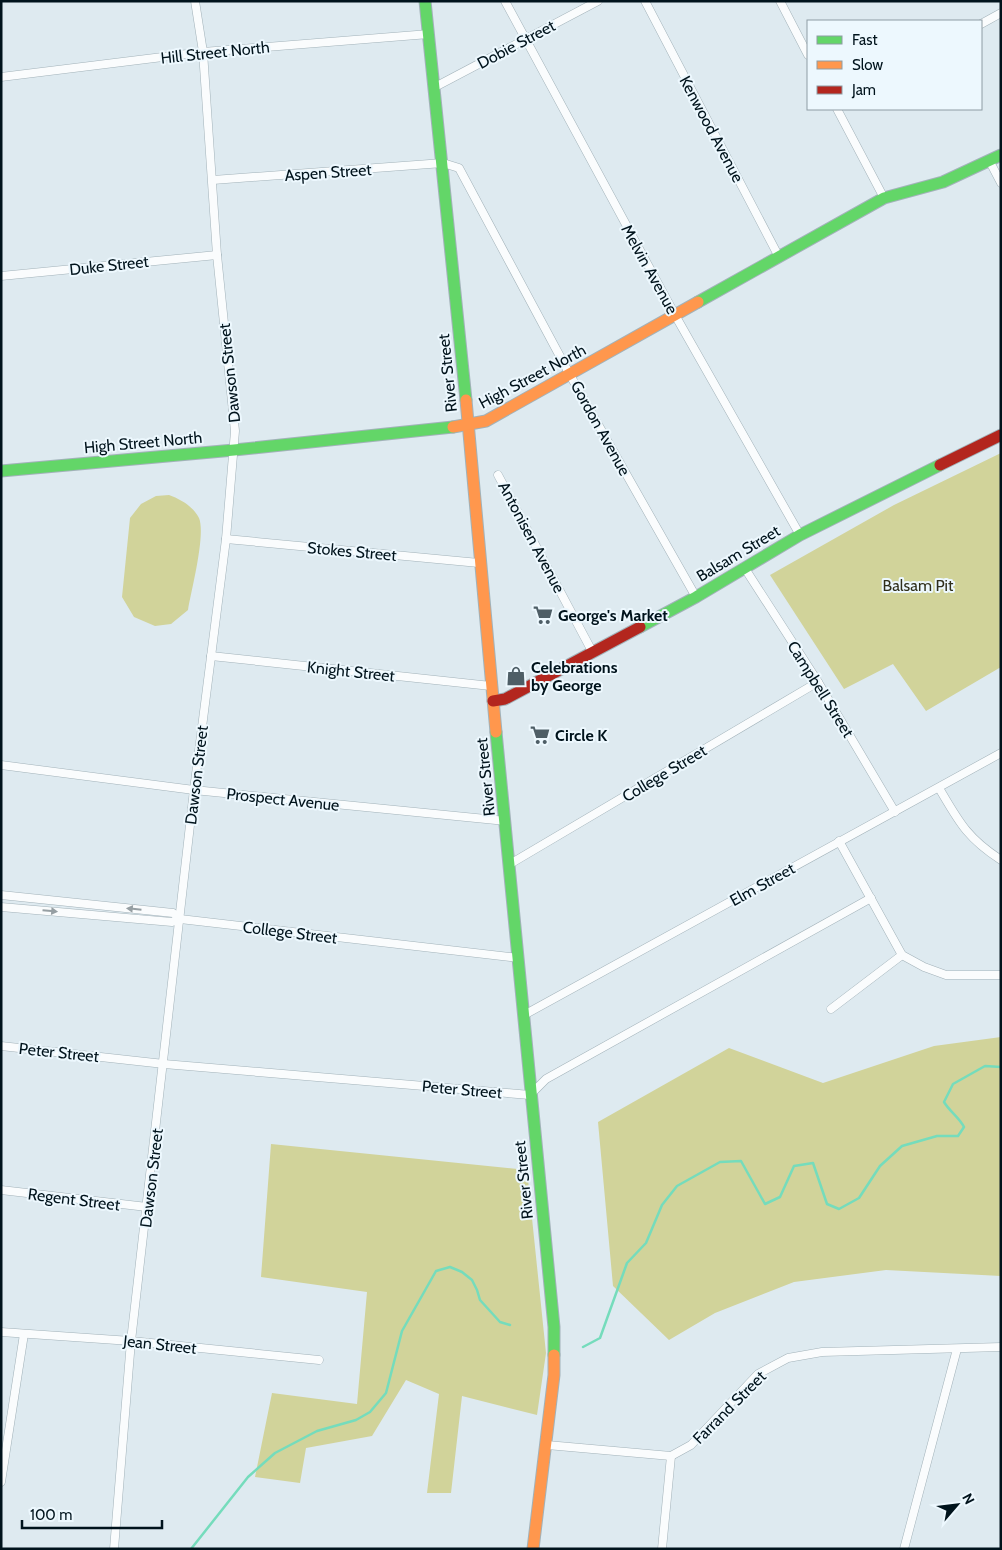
<svg xmlns="http://www.w3.org/2000/svg" width="1002" height="1550" font-family="Cabin,sans-serif">
  <style>
    .green { fill: #d1d39a }
    .lines { fill: none; stroke-linecap: round; stroke-linejoin: round }
    .stream { stroke: #75dcbc; stroke-width: 2.5 }
    .street-casing { stroke: #a2b2b9; stroke-width: 9 }
    .fast-casing { stroke: #a2b2b9; stroke-width: 13 }
    .slow-casing { stroke: #a2b2b9; stroke-width: 13 }
    .jam-casing { stroke: #a2b2b9; stroke-width: 13 }
    .street { stroke: #fafcfd; stroke-width: 8 }
    .fast { stroke: #63d668; stroke-width: 11 }
    .slow { stroke: #ff974d; stroke-width: 11 }
    .jam { stroke: #b3261e; stroke-width: 11 }
    .oneway { fill: #969fa3 }
    .labels { text-anchor: middle; stroke-width: 4; stroke-linejoin: round; paint-order: stroke }
    .street-label { font-size: 16px; fill: #00131c; stroke: #edf8fe }
    .park-label { font-size: 16px; fill: #2f2e1a; stroke: #edf8fe }
    .poi-label { font-size: 16px; font-weight: bold; fill: #00131c; stroke: #edf8fe; text-anchor: start }
  </style>
  <rect width="100%" height="100%" fill="#deeaf0"/>
  <g class="green">
    <polygon points="1001,453 1001,667 926,711 893,664 844,689 770,575 894,505"/>
    <path d="M169 495C180 499 193 506 199 518 206 535 191 591 188 610L171 624 155 626 134 617 122 597 130 518 141 504 156 496Z"/>
    <polygon points="1001,1037 1001,1276 886,1270 794,1282 715,1313 669,1340 613,1286 598,1122 729,1048 823,1083 934,1046"/>
    <polygon points="271,1144 527,1170 546,1353 537,1415 462,1396 451,1493 427,1493 439,1394 406,1380 372,1436 306,1448 300,1483 255,1477 272,1393 357,1404 367,1292 261,1277"/>
  </g>
  <g class="lines">
    <g class="stream">
      <path d="M583 1347 600 1338 627 1263 646 1243 662 1205 677 1186 720 1162 741 1161 765 1204 780 1197 794 1166 813 1163 827 1204 839 1209 859 1198 880 1166 902 1146 937 1136H958L964 1127C959 1117 950 1112 944 1102L953 1084 985 1066 1001 1067"/>
      <polyline points="191,1549 248,1477 275,1453 317,1431 356,1420 370,1412 386,1393 402,1331 436,1271 450,1267 462,1272 472,1280 477,1290 480,1300 500,1322 510,1325"/>
    </g>
    <defs>
      <g id="street">
        <polyline points="505,1 675,315 800,535"/>
        <polyline points="645,1 779,257"/>
        <polyline points="780,1 808,55"/>
        <polyline points="981,24 1001,13"/>
        <polyline points="1,77 203,52 429,34"/>
        <polyline points="435,87 598,1"/>
        <polyline points="837,109 884,198"/>
        <polyline points="990,162 1001,183"/>
        <polyline points="213,180 443,163 459,168 570,375 696,597"/>
        <polyline points="1,276 217,255"/>
        <polyline points="498,475 593,653"/>
        <polyline points="226,539 479,563"/>
        <polyline points="744,567 818,682 895,812"/>
        <polyline points="211,656 491,686"/>
        <polyline points="1,765 194,790 506,821"/>
        <path d="M939 788C959 822 967 838 1001 860"/>
        <polyline points="839,841 902,955 924,967 946,975 1001,975"/>
        <polyline points="510,864 818,682"/>
        <polyline points="1,895 173,913 180,919"/>
        <polyline points="1,907 172,922 180,919 519,958"/>
        <polyline points="831,1009 902,955"/>
        <polyline points="524,1015 1001,753"/>
        <polyline points="1,1046 164,1064 530,1095 546,1079 871,898"/>
        <polyline points="1,1190 147,1207"/>
        <polyline points="1,1332 131,1341 319,1360"/>
        <polyline points="547,1445 671,1456 691,1445 758,1374 788,1358 822,1352 1001,1347"/>
        <polyline points="1,1482 24,1334"/>
        <polyline points="114,1549 131,1341 194,790 226,539 235,431 217,255 203,52 195,1"/>
        <polyline points="662,1549 671,1456"/>
        <polyline points="904,1549 957,1349"/>
      </g>
      <g id="fast">
        <polyline points="425,1 466,400"/>
        <polyline points="698,302 884,198 943,182 1001,155"/>
        <polyline points="1,471 234,450 453,427"/>
        <polyline points="640,627 696,597 800,535 940,465"/>
        <polyline points="496,732 554,1327 554,1355"/>
      </g>
      <g id="slow">
        <polyline points="466,400 496,732"/>
        <polyline points="453,427 486,421 698,302"/>
        <polyline points="533,1549 554,1375 554,1355"/>
      </g>
      <g id="jam">
        <polyline points="940,465 1001,435"/>
        <polyline points="493,701 505,699 640,627"/>
      </g>
    </defs>
    <use href="#street" class="street-casing"/>
    <use href="#fast" class="fast-casing"/>
    <use href="#slow" class="slow-casing"/>
    <use href="#jam" class="jam-casing"/>
    <use href="#street" class="street"/>
    <use href="#fast" class="fast"/>
    <use href="#slow" class="slow"/>
    <use href="#jam" class="jam"/>
  </g>
  <defs><path id="oneway-solid" d="M-6-.8H1V-3.2L6.5 0L1 3.2V.8H-6Z" transform="scale(1.25)"/></defs>
  <g class="oneway">
    <use href="#oneway-solid" transform="translate(134 909) rotate(-174)"/>
    <use href="#oneway-solid" transform="translate(50 911) rotate(5)"/>
  </g>
  <defs>
    <symbol id="supermarket-bare" viewBox="-9 -9 18 18"><path d="M-6-5.5h2.5l.6 2H6L4.5 2H-2.5L-4.4-4H-6ZM-1.5 3.2a1.3 1.3 0 1 0 .1 0ZM3 3.2a1.3 1.3 0 1 0 .1 0Z" fill="#4e5e66" stroke="#edf8fe" stroke-width="2.5" paint-order="stroke"/></symbol>
    <symbol id="shop-bare" viewBox="-9 -9 18 18"><path d="M-5-2.5h2.3a2.7 3.5 0 0 1 5.4 0H5L5.5 6h-11ZM-1.5-2.5h3a1.5 2.3 0 0 0-3 0Z" fill="#4e5e66" stroke="#edf8fe" stroke-width="2.5" paint-order="stroke"/></symbol>
  </defs>
  <g fill-rule="evenodd">
    <use href="#supermarket-bare" x="529" y="601" width="28" height="28"/>
    <use href="#shop-bare" x="502" y="662" width="28" height="28"/>
    <use href="#supermarket-bare" x="526" y="721" width="28" height="28"/>
  </g>
  <g class="labels">
    <g class="street-label">
      <text transform="translate(516 44) rotate(-28)" y="6">Dobie Street</text>
      <text transform="translate(215 52) rotate(-6)" y="6">Hill Street North</text>
      <text transform="translate(712 129) rotate(62)" y="6">Kenwood Avenue</text>
      <text transform="translate(328 172) rotate(-4)" y="6">Aspen Street</text>
      <text transform="translate(109 265) rotate(-6)" y="6">Duke Street</text>
      <text transform="translate(650 269) rotate(61)" y="6">Melvin Avenue</text>
      <text transform="translate(229 373) rotate(-96)" y="6">Dawson Street</text>
      <text transform="translate(447 373) rotate(-96)" y="6">River Street</text>
      <text transform="translate(532 376) rotate(-28)" y="6">High Street North</text>
      <text transform="translate(601 428) rotate(61)" y="6">Gordon Avenue</text>
      <text transform="translate(143 442) rotate(-5)" y="6">High Street North</text>
      <text transform="translate(532 537) rotate(62)" y="6">Antonisen Avenue</text>
      <text transform="translate(352 551) rotate(5)" y="6">Stokes Street</text>
      <text transform="translate(738 553) rotate(-31)" y="6">Balsam Street</text>
      <text transform="translate(351 671) rotate(6)" y="6">Knight Street</text>
      <text transform="translate(821 689) rotate(58)" y="6">Campbell Street</text>
      <text transform="translate(664 773) rotate(-31)" y="6">College Street</text>
      <text transform="translate(196 775) rotate(-83)" y="6">Dawson Street</text>
      <text transform="translate(485 777) rotate(-96)" y="6">River Street</text>
      <text transform="translate(283 799) rotate(6)" y="6">Prospect Avenue</text>
      <text transform="translate(762 884) rotate(-29)" y="6">Elm Street</text>
      <text transform="translate(290 932) rotate(7)" y="6">College Street</text>
      <text transform="translate(59 1052) rotate(6)" y="6">Peter Street</text>
      <text transform="translate(462 1089) rotate(5)" y="6">Peter Street</text>
      <text transform="translate(151 1178) rotate(-83)" y="6">Dawson Street</text>
      <text transform="translate(523 1180) rotate(-96)" y="6">River Street</text>
      <text transform="translate(74 1199) rotate(7)" y="6">Regent Street</text>
      <text transform="translate(160 1344) rotate(6)" y="6">Jean Street</text>
      <text transform="translate(729 1407) rotate(-45)" y="6">Farrand Street</text>
    </g>
    <g class="park-label">
      <text x="918" y="591">Balsam Pit</text>
    </g>
    <g class="poi-label">
      <text x="558" y="621">George's Market</text>
      <text x="531" y="673">Celebrations<tspan x="531" dy="18">by George</tspan></text>
      <text x="555" y="741">Circle K</text>
    </g>
  </g>
  <rect width="1002" height="1550" fill="none" stroke="#00131c" stroke-width="5"/>
  <rect x="807" y="20" width="175" height="90" fill="#edf8fe" stroke="#8e9ca4"/>
  <rect x="817" y="36" width="25" height="8" fill="#63d668" stroke="#8e9ca4"/>
  <text x="852" y="45" font-size="15" fill="#00131c">Fast</text>
  <rect x="817" y="61" width="25" height="8" fill="#ff974d" stroke="#8e9ca4"/>
  <text x="852" y="70" font-size="15" fill="#00131c">Slow</text>
  <rect x="817" y="86" width="25" height="8" fill="#b3261e" stroke="#8e9ca4"/>
  <text x="852" y="95" font-size="15" fill="#00131c">Jam</text>
  <g transform="translate(957 1505) rotate(62)" stroke="#edf8fe" stroke-width="4" paint-order="stroke">
  <path d="M0-4L9 19L0 12L-9 19Z" fill="#00131c"/>
  <text y="-8" font-size="14" font-weight="bold" text-anchor="middle" fill="#00131c">N</text>
  </g>
  <path d="M22 1520v8h140v-8" fill="none" stroke="#00131c" stroke-width="2.5"/>
  <text x="30" y="1520" font-size="15" fill="#00131c" stroke="#edf8fe" stroke-width="4" paint-order="stroke">100 m</text>
</svg>
